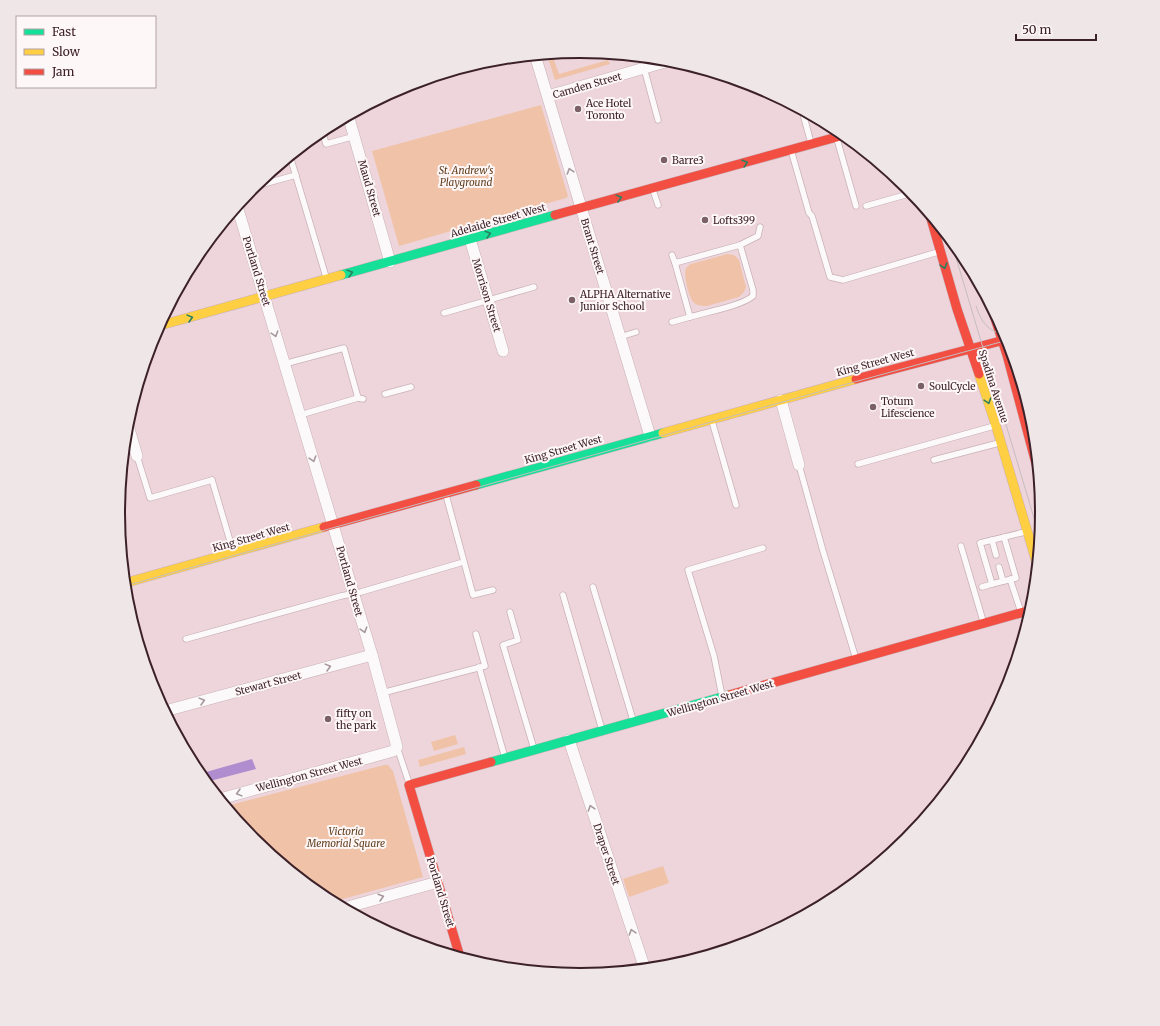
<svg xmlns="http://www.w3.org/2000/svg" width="1160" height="1026" font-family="Merriweather,serif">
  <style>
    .green { fill: #f0c3a8 }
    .water { fill: #af8dcf }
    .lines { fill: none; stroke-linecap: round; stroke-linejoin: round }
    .lane-casing { stroke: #c9b1b7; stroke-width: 7 }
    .street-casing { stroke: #c9b1b7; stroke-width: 12 }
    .fast-casing { stroke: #c9b1b7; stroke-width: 10 }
    .slow-casing { stroke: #c9b1b7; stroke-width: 10 }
    .jam-casing { stroke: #c9b1b7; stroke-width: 10 }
    .lane { stroke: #fcf9fa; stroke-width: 5.5 }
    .street { stroke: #fcf9fa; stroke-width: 11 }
    .fast { stroke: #16e098; stroke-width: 9 }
    .slow { stroke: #ffcf43; stroke-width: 9 }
    .jam { stroke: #f24e42; stroke-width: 9 }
    .tram { stroke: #c5bdc0; stroke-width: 1 }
    .oneway { stroke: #2a8060 }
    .oneway2 { stroke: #a6989c }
    .poi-dot { fill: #7b6067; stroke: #fef7f8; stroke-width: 1.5 }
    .labels { text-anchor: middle; stroke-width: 4; stroke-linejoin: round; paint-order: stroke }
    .street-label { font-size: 10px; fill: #3d2129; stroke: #fef7f8 }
    .poi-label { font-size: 10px; fill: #3d2129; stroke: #fef7f8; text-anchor: start }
    .park-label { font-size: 10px; font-style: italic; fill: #603d1c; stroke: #fef7f8 }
    .rim { fill: none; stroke: #3d2129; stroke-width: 2 }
  </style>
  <rect width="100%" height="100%" fill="#edd5db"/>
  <g class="green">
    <polygon points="553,57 559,74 608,60 610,64 555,80 548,58"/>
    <polygon points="541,105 568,196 566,198 399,246 372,151"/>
    <path d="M727 254 734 255 739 260 746 287 744 292 739 297 707 306C702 306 698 306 694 303 689 298 683 275 686 268 687 267 690 264 691 264Z"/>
    <polygon points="455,735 458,744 434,751 431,742"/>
    <polygon points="464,747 466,754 420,767 418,760"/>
    <polygon points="384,765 388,765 393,771 423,877 332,902 323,897 253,840 226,806"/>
    <polygon points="663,866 669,883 629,897 623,879"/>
  </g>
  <polygon class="water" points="252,759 256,769 206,782 199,774"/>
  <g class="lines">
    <defs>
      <g id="lane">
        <polyline points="644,68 658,120"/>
        <polyline points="802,110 811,143"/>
        <polyline points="322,130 326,144 355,136"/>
        <polyline points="837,139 856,206"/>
        <polyline points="791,150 809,213 812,216 830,277 843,280 938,252"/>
        <polyline points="290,156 326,277"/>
        <polyline points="253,187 296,175"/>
        <polyline points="653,190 658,205"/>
        <polyline points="866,206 912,193"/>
        <polyline points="672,255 675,263 740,245 758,236 760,227"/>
        <path d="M675 263 690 317C707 312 741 306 753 296V290L740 245"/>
        <polyline points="444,313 534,287"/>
        <polyline points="672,322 690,317"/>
        <polyline points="620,337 636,332"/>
        <polyline points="284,364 344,348 358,398"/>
        <polyline points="385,394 411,387"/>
        <polyline points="300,415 358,398 363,399"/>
        <polyline points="712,421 736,505"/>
        <polyline points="137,456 150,498 212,480"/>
        <polyline points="934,460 999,443"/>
        <polyline points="858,464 994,426"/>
        <polyline points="799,465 823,551 856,659"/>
        <polyline points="212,480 233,551"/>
        <polyline points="446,495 473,595 493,590"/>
        <polyline points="1004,537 1016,578 992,584 980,543 1025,532"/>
        <polyline points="992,540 996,555"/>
        <polyline points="961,546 983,621"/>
        <polyline points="999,567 1003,581"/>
        <polyline points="1010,579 1021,612"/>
        <polyline points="593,587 633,720"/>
        <polyline points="982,587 992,584"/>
        <polyline points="563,595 602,730"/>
        <polyline points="510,612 518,640 503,645 534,749"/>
        <polyline points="186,639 341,596 361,592 460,563"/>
        <polyline points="479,667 505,758"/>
        <polyline points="382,693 485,666 476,634"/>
        <polyline points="722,696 714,656 688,570 763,548"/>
        <polyline points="397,747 409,783"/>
      </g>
      <g id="street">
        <polyline points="535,55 650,436"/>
        <polyline points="548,96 672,60"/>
        <polyline points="348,115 390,262"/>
        <polyline points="470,239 503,351"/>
        <polyline points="781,400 799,465"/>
        <polyline points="127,422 137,456"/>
        <polyline points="165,711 372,655"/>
        <polyline points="569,740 645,969"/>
        <polyline points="220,799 386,753 393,751 397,747 372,655 237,206"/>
        <polyline points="344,908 438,882"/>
      </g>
      <g id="fast">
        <polyline points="341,275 555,215"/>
        <polyline points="476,485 663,433"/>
        <polyline points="491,762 729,695"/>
      </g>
      <g id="slow">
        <polyline points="158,326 341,275"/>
        <polyline points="979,374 996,426 1037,564"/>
        <polyline points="663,433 856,379"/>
        <polyline points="125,583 324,527"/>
      </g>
      <g id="jam">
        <polyline points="555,215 844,135"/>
        <polyline points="930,215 957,309 979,374"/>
        <polyline points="991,306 1007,355 1038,471"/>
        <polyline points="856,379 1008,339"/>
        <polyline points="324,527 476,485"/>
        <polyline points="729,695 1031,610"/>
        <polyline points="460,957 409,785 491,762"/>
      </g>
    </defs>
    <use href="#lane" class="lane-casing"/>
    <use href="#street" class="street-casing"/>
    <use href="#fast" class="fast-casing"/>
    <use href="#slow" class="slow-casing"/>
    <use href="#jam" class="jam-casing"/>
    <use href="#lane" class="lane"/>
    <use href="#street" class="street"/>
    <use href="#fast" class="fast"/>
    <use href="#slow" class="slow"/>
    <use href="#jam" class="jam"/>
    <g class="tram">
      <polyline points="951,241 1040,538"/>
      <path d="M976 306C981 321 988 333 1006 334"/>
      <polyline points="125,586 847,384 1008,340"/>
    </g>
  </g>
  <defs><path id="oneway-chevron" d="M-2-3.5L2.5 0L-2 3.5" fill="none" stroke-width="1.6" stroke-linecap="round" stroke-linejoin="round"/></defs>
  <g class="oneway">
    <use href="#oneway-chevron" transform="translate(745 163) rotate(-16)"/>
    <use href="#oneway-chevron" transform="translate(619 198) rotate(-15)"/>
    <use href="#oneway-chevron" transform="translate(488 234) rotate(-16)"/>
    <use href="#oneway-chevron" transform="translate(944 266) rotate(74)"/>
    <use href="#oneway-chevron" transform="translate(350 273) rotate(-15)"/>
    <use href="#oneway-chevron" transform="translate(190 318) rotate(-15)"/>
    <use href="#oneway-chevron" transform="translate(988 401) rotate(72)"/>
  </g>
  <g class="oneway2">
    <use href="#oneway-chevron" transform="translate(570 171) rotate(-107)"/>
    <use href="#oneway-chevron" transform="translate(275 334) rotate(73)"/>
    <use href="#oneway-chevron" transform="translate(313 459) rotate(73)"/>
    <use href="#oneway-chevron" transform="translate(364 630) rotate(73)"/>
    <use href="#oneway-chevron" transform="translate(328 667) rotate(-15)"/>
    <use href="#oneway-chevron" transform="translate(202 701) rotate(-15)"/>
    <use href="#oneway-chevron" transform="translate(239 793) rotate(165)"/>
    <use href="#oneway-chevron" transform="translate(591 808) rotate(-108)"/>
    <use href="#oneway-chevron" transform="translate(381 897) rotate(-16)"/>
    <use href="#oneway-chevron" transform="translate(632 932) rotate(-108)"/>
  </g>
  <g class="poi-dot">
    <circle cx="578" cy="109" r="4"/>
    <circle cx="664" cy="160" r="4"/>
    <circle cx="705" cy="220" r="4"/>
    <circle cx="572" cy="300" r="4"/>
    <circle cx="921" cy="386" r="4"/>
    <circle cx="873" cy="407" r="4"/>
    <circle cx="328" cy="719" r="4"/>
  </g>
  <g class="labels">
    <g class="street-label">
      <text transform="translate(587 85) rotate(-16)" y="4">Camden Street</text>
      <text transform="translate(370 188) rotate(74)" y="4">Maud Street</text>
      <text transform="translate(498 220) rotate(-16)" y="4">Adelaide Street West</text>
      <text transform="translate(593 246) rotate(73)" y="4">Brant Street</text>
      <text transform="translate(257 271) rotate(73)" y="4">Portland Street</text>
      <text transform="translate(487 295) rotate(73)" y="4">Morrison Street</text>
      <text transform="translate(875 362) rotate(-15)" y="4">King Street West</text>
      <text transform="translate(994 386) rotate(72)" y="4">Spadina Avenue</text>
      <text transform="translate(563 449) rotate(-16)" y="4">King Street West</text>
      <text transform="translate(251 537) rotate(-16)" y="4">King Street West</text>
      <text transform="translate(350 581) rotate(74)" y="4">Portland Street</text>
      <text transform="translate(268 683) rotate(-15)" y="4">Stewart Street</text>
      <text transform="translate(720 698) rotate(-16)" y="4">Wellington Street West</text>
      <text transform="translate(309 774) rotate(-15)" y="4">Wellington Street West</text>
      <text transform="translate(607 854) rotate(72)" y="4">Draper Street</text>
      <text transform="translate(441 892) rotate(73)" y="4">Portland Street</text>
    </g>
    <g class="poi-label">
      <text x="586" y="107">Ace Hotel<tspan x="586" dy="12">Toronto</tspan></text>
      <text x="672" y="164">Barre3</text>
      <text x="713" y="224">Lofts399</text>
      <text x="580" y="298">ALPHA Alternative<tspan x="580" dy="12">Junior School</tspan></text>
      <text x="929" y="390">SoulCycle</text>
      <text x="881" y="405">Totum<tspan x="881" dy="12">Lifescience</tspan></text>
      <text x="336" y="717">fifty on<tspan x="336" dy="12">the park</tspan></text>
    </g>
    <g class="park-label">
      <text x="466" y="174">St. Andrew's<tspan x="466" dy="12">Playground</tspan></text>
      <text x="346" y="835">Victoria<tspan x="346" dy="12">Memorial Square</tspan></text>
    </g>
  </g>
  <path d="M0 0H1160V1026H0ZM125 513a455 455 0 1 1 910 0a455 455 0 1 1-910 0Z" fill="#efe6e7" fill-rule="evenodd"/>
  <path class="rim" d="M125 513a455 455 0 1 1 910 0a455 455 0 1 1-910 0Z"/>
  <rect x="16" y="16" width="140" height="72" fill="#fef7f8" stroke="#b1a1a5"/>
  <rect x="24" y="29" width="20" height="6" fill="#16e098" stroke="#b1a1a5"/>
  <text x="52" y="36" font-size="12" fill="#3d2129">Fast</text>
  <rect x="24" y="49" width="20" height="6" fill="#ffcf43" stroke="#b1a1a5"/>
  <text x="52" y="56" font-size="12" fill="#3d2129">Slow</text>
  <rect x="24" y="69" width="20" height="6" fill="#f24e42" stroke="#b1a1a5"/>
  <text x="52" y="76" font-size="12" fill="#3d2129">Jam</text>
  <path d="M1016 34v6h80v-6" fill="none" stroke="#3d2129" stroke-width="2"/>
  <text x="1022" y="34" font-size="12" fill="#3d2129" stroke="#fef7f8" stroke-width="3" paint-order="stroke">50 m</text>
</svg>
